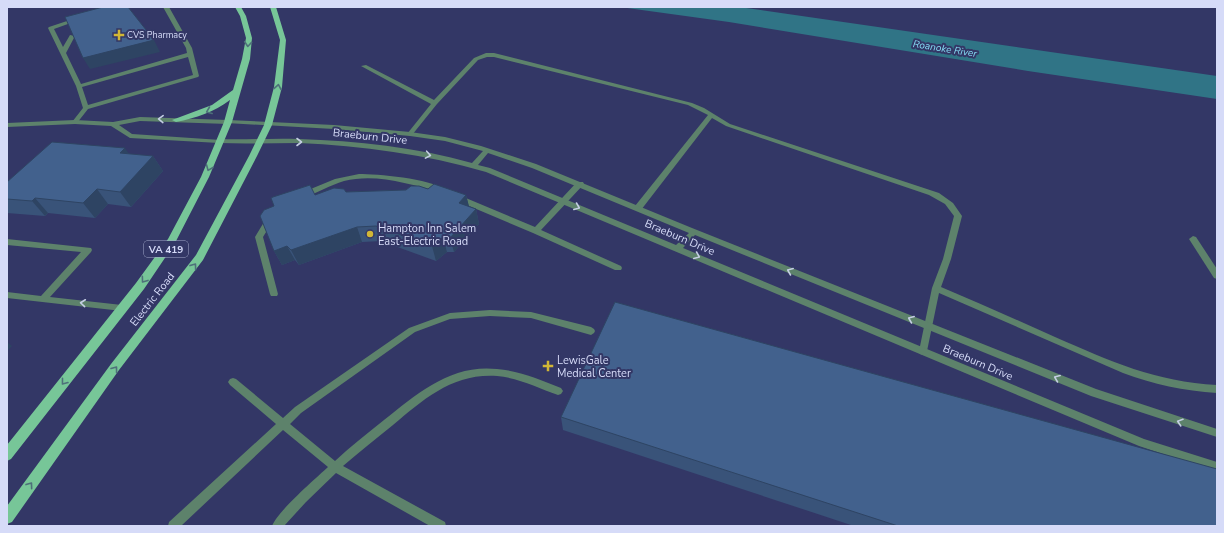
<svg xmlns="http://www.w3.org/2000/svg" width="1224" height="533" font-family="'Nunito Sans',sans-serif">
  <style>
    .water { fill: #307486 }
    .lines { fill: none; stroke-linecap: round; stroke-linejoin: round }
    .service { fill: #5d826b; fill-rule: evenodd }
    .minor { fill: #5d826b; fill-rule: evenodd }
    .tertiary { fill: #5d826b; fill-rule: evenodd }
    .primary { fill: #77c698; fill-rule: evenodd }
    .wall { fill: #395379 }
    .shaded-wall { fill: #2e4463 }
    .building { fill: #42618d; stroke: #2e4463 }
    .oneway { stroke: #4e707a }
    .oneway2 { stroke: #c4cee3 }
    .poi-dot { fill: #d1b736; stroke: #333766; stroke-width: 1.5 }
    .labels { text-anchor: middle; stroke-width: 4; stroke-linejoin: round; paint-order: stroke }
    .far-poi-label { font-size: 9px; fill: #d6dbf8; stroke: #333766; text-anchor: start }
    .far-water-label { font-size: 10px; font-style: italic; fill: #86def6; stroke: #333766 }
    .shield { fill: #333766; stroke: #a5aacc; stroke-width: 1 }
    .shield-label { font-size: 10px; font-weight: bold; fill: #d6dbf8 }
    .street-label { font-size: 11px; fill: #d6dbf8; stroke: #333766 }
    .poi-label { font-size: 11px; fill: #d6dbf8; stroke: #333766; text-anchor: start }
  </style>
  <rect width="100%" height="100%" fill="#333766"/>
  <polygon class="water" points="620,7 739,7 1217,76 1217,99 1028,71 729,22"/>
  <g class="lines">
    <g class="service">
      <path d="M163 7H169L192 48 199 76 198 77 88 109 77 123H73L72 122 83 108 76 86 48 28 49 27 76 18 79 20 54 29 63 47 70 35 75 36 66 53 81 84 187 53 186 48ZM188 57 193 75 88 105 82 87Z"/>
      <path d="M486 53H494L692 103 704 108 730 124 939 193 953 203 962 216 951 259 941 287C979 303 1017 320 1055 337 1110 361 1156 382 1217 385V393C1184 391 1153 384 1123 373L939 293 927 351 926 354 923 355 920 354 919 351 932 288 943 259 954 216 945 204 929 195 726 126 712 118 641 210 638 211 634 208 635 206 708 115 688 105 494 57H487L478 60 437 104 412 135 410 136 407 134 431 104 361 66 366 65 434 100 474 58Z"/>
      <path d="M359 174C376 174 431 178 444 190L440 192C409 184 376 173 344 181 330 185 318 193 304 197L300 195 301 193 335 179Z"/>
      <polygon points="577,182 583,182 584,184 541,230 621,266 622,268 621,270 615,270 533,233 455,200 454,198 455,196 461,196 535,227"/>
      <polygon points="270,216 274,219 263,237 278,294 277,296 271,296 270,294 255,237 267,217"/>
      <polygon points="1193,236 1196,237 1217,269 1217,279 1214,278 1189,239"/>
      <polygon points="7,239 91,248 92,250 91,252 50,297 122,305 125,306 126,308 125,310 122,311 7,298 7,292 41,296 81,252 7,245"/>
      <path d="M490 310 531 312 591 327 594 329 595 331 594 333 591 335 531 318 490 316 450 319 415 332 301 413 290 424 335 461C351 446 368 433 384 420 418 393 451 364 497 369 520 371 541 380 561 388L563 391 561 394 558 395C538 388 519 378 497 376 453 373 424 399 393 425 376 439 359 452 343 466L445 522 446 526H430L336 473 306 502 284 526H272C278 511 315 479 328 467L283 430 181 526H168L169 522 276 424 230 385 228 382 230 379 233 378 236 379 283 418 295 407 409 328 450 313Z"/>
    </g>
    <polygon class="minor" points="140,117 228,120 231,122 228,124 140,121 119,125 132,134 221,140 221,142 219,143 130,138 111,126 75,124 7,127 7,123 75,120 113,122"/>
    <path class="tertiary" d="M228 120 334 125 410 132 445 137 481 146 536 164 692 228 1096 389 1217 429V437L1091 396 695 235 683 248 1144 439 1217 462V472L1139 446 486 172C425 154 362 146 299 143 272 143 246 144 219 143L216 141 219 139C246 140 272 138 299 139 357 141 416 147 472 163L483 151 445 141 410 136 334 129 226 123 225 122ZM488 153 532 168 689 233 676 245 490 168 478 165Z"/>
    <g class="primary">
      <path d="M235 7H241L246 16 252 38 250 59 232 122 209 177 175 243 144 289 11 459 7 461V445L136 283 168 239 201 177 224 122 230 100C214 112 196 118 176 122L172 120 212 105 233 90 242 59 246 38 240 16Z"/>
      <polygon points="270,7 276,7 286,40 282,87 272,125 257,156 203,260 119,370 12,522 7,524 7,506 111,364 196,255 249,156 264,125 274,87 280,40"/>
    </g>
  </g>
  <g class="wall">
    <polygon points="128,154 153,156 163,171 131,207 108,204 95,218 48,213 45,216 7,213 7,182"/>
    <polygon points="428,189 466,195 469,207 476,209 479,224 454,252 447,252 436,261 381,241 362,242 299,265 295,260 282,265 274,251 315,195 346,192"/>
    <polygon points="561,417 1217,526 854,526 563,430"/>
  </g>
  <g class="shaded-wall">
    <polygon points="154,40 160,52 90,69 83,58"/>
    <polygon points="125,148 135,163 120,153"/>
    <polygon points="153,156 163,171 131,207 120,192"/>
    <polygon points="97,189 108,204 95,218 83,203"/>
    <polygon points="466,195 470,210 459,203"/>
    <polygon points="35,198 48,213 45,216 32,201"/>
    <polygon points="476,209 479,224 454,252 450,238"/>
    <polygon points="357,227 362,242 299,265 291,250"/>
    <polygon points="443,237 447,252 436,261 432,246"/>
    <polygon points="287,246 295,260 282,265 274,251"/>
    <polygon points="7,342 12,346 7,351"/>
  </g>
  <g class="building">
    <polygon points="103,7 128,7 154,40 83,58 65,17"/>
    <polygon points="52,142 125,148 120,153 153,156 120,192 97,189 83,203 35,198 32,201 7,199 7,182"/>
    <polygon points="434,184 466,195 459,203 476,209 450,238 443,237 432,246 376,226 357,227 291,250 287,246 274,251 260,216 264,210 274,206 271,198 273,197 310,185 315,195 334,188 344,189 346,192 406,190 411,186 419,186 428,189"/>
    <polygon points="615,302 1217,469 1217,526 898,526 561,417"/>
  </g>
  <defs><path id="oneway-chevron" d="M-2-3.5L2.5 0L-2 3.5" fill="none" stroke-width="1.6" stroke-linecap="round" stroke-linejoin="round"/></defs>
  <g class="oneway">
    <use href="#oneway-chevron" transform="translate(248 44) rotate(95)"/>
    <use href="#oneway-chevron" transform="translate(278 87) rotate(-80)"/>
    <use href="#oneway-chevron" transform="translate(209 111) rotate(158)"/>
    <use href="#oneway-chevron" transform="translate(209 168) rotate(112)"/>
    <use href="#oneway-chevron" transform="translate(194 266) rotate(-54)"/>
    <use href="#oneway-chevron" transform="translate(144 280) rotate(126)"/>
    <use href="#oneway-chevron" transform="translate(115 369) rotate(-53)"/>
    <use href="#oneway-chevron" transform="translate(64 382) rotate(128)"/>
    <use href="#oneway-chevron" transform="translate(30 485) rotate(-54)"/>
  </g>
  <g class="oneway2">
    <use href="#oneway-chevron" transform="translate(161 119) rotate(-178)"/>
    <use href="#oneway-chevron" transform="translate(299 142)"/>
    <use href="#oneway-chevron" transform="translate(428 155) rotate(10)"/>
    <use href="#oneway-chevron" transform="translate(577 207) rotate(22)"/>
    <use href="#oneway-chevron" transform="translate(697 256) rotate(23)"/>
    <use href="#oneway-chevron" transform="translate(790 271) rotate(-158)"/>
    <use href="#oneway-chevron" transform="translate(83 303) rotate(-174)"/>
    <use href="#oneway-chevron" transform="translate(911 319) rotate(-158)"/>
    <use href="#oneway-chevron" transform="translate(1057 378) rotate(-158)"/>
    <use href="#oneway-chevron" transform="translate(1180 422) rotate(-162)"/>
  </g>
  <g class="poi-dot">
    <path d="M117 29h4v4h4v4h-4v4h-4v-4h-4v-4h4z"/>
    <circle cx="370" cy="234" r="4"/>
    <path d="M546 360h4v4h4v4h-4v4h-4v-4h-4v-4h4z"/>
  </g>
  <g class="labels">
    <g class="far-poi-label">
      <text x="127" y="38">CVS Pharmacy</text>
    </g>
    <g class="far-water-label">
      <text transform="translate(945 48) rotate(9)" y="4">Roanoke River</text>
    </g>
    <rect class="shield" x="144" y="241" width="44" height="16" rx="3"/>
    <g class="shield-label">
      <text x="166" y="253">VA 419</text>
    </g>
    <g class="street-label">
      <text transform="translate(370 136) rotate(6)" y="4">Braeburn Drive</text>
      <text transform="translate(680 237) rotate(23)" y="4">Braeburn Drive</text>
      <text transform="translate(152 299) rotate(-52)" y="4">Electric Road</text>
      <text transform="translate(978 362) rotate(23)" y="4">Braeburn Drive</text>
    </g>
    <g class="poi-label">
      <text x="378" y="232">Hampton Inn Salem<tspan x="378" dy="13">East-Electric Road</tspan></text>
      <text x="557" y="364">LewisGale<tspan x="557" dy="13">Medical Center</tspan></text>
    </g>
  </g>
  <rect width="1224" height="533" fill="none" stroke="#d6dbf8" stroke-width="16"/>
</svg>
